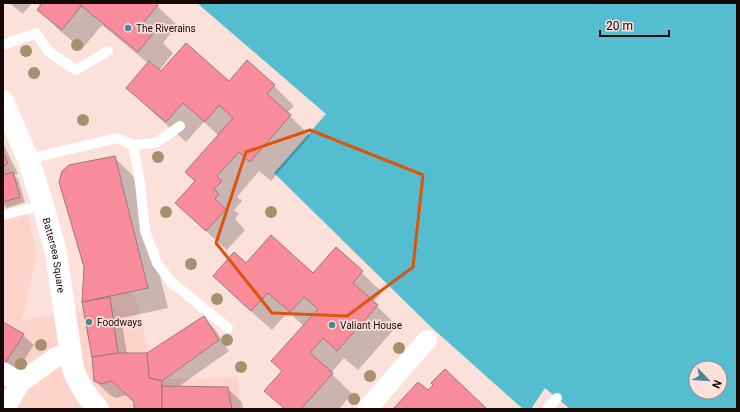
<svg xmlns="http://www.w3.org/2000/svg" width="740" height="412" font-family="Roboto,sans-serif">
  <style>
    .built { fill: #fdd3ca }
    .water { fill: #54bdd0; fill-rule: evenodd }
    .shadow { fill: #0003 }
    .building { fill: #f98c9b; stroke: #9e767a }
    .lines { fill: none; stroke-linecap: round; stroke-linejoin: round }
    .service { stroke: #fff; stroke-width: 10 }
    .minor { stroke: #fff; stroke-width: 20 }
    .secondary { stroke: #fff; stroke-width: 22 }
    .tree { fill: #a6906d }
    .marked { fill: none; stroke: #dd550c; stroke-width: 3; stroke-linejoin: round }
    .poi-dot { fill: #458a97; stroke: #fce1db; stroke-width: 1.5 }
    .labels { text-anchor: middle; stroke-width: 3.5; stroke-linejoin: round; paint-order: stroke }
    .poi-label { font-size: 10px; fill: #150806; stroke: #fce1db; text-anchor: start }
    .street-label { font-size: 10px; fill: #150806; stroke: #fce1db }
  </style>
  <rect width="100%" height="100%" fill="#fce1db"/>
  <polygon class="built" points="3,152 28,215 37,255 22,320 85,310 84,299 112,296 132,291 137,303 148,349 151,377 166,379 238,377 240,409 3,409"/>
  <path class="water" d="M197 3H737V409H570L545 388 531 409H523L431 327 274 173 326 114ZM696 368H720V392H696Z"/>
  <g class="shadow">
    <polygon points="9,3 32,3 23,14"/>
    <polygon points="36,3 154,3 177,25 163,43 173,53 159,71 229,82 274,86 294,106 287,113 310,136 271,181 259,171 237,197 242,201 234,210 239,214 235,219 245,230 227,250 197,223 177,203 196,181 219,136 204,122 186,142 148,108 128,88 149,64 102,25 82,49 59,30 39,10 41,7"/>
    <polygon points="3,143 18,174 14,175 18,179 25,202 7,208 3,204"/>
    <polygon points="115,158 135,178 168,308 121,318 127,354 147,354 204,318 214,328 229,351 178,387 227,388 242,402 243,409 135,409 135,403 127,395 116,398 110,395 95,381 85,303 84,301"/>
    <polygon points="336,249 382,292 373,302 397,326 358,370 344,358 331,373 352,394 339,409 284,409 266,391 283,371 304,326 288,312 272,330 234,296 214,276 246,264 314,274"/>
    <polygon points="3,323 23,335 34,345 11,380 3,378"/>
  </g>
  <g class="building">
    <polygon points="39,3 78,3 81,6 62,30 37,10 41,5"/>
    <polygon points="78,3 156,3 158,5 143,23 154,32 138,52"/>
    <polygon points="186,43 229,81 247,60 275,85 267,94 291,115 250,162 239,152 217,176 222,181 214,189 219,194 215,199 226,209 206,231 175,203 195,181 185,172 233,118 219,105 205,122 183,103 166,122 126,88 149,61 161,71"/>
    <polygon points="3,152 8,163 3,166"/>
    <polygon points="115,156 148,288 82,302 84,267 59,182 62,171 69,165"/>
    <polygon points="13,172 20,197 3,202 3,175"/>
    <polygon points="271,235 313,273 336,247 363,271 353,283 378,305 337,351 323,338 310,353 333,373 301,409 285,409 264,391 282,371 271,361 318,309 304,297 290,312 268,293 251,311 213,276 234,252 246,263"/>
    <polygon points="110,297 118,353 92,357 82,302"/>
    <polygon points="204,316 219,340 162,381 149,378 147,353"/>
    <polygon points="3,322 24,334 3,366"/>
    <polygon points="118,353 147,353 149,378 162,381 162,409 134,409 134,402 112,381 101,384 94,381 92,357"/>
    <polygon points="445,369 487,409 393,409 418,382 428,390 433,385 431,383"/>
    <polygon points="162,386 228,387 232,409 162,409"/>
  </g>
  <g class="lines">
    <g class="service">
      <polyline points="3,45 36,33 49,52 76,70 108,51"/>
      <polyline points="133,145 156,143 180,126"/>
      <polyline points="28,159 117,138 133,145 140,183 145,231 157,263 171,282 228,328"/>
      <polyline points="3,215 43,205"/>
      <polyline points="547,409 557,398"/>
    </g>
    <g class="minor">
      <polyline points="3,372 20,383"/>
      <polyline points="5,409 20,383 56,357 70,354"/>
      <polyline points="367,409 427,340"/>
    </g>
    <path class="secondary" id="s1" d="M3 101 28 159 43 205 56 253 73 369C79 385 86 396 98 409"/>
  </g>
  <g class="tree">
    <circle cx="77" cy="45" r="6"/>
    <circle cx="26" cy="51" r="6"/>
    <circle cx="34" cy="73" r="6"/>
    <circle cx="83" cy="120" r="6"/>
    <circle cx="158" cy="157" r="6"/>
    <circle cx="166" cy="212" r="6"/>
    <circle cx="271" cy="212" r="6"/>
    <circle cx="191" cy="264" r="6"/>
    <circle cx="217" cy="299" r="6"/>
    <circle cx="227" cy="340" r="6"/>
    <circle cx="41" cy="345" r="6"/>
    <circle cx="399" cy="348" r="6"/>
    <circle cx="21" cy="364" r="6"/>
    <circle cx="241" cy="367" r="6"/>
    <circle cx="370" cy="376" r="6"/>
    <circle cx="354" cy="399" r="6"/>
  </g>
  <path class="marked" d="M310 130 423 175 413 267 347 316 272 313 216 243 246 152Z"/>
  <g class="poi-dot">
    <circle cx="128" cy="28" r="4"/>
    <circle cx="89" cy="322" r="4"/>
    <circle cx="332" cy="325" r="4"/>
  </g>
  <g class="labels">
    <g class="poi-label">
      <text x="136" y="32">The Riverains</text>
      <text x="97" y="326">Foodways</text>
      <text x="340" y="329">Valiant House</text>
    </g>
    <g class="street-label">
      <text dy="4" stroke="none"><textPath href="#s1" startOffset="163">Battersea Square</textPath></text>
    </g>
  </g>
  <rect width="740" height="412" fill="none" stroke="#150806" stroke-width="8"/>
  <g transform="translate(708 380) rotate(115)"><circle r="19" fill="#fce1db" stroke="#a08a86"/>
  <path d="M0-3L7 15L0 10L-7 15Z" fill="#458a97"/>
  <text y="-6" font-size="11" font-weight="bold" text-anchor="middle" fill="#150806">N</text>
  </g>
  <path d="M600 30v6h69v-6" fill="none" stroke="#150806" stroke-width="2"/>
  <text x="606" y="30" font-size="12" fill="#150806" stroke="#fce1db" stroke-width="3" paint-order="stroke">20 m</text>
</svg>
